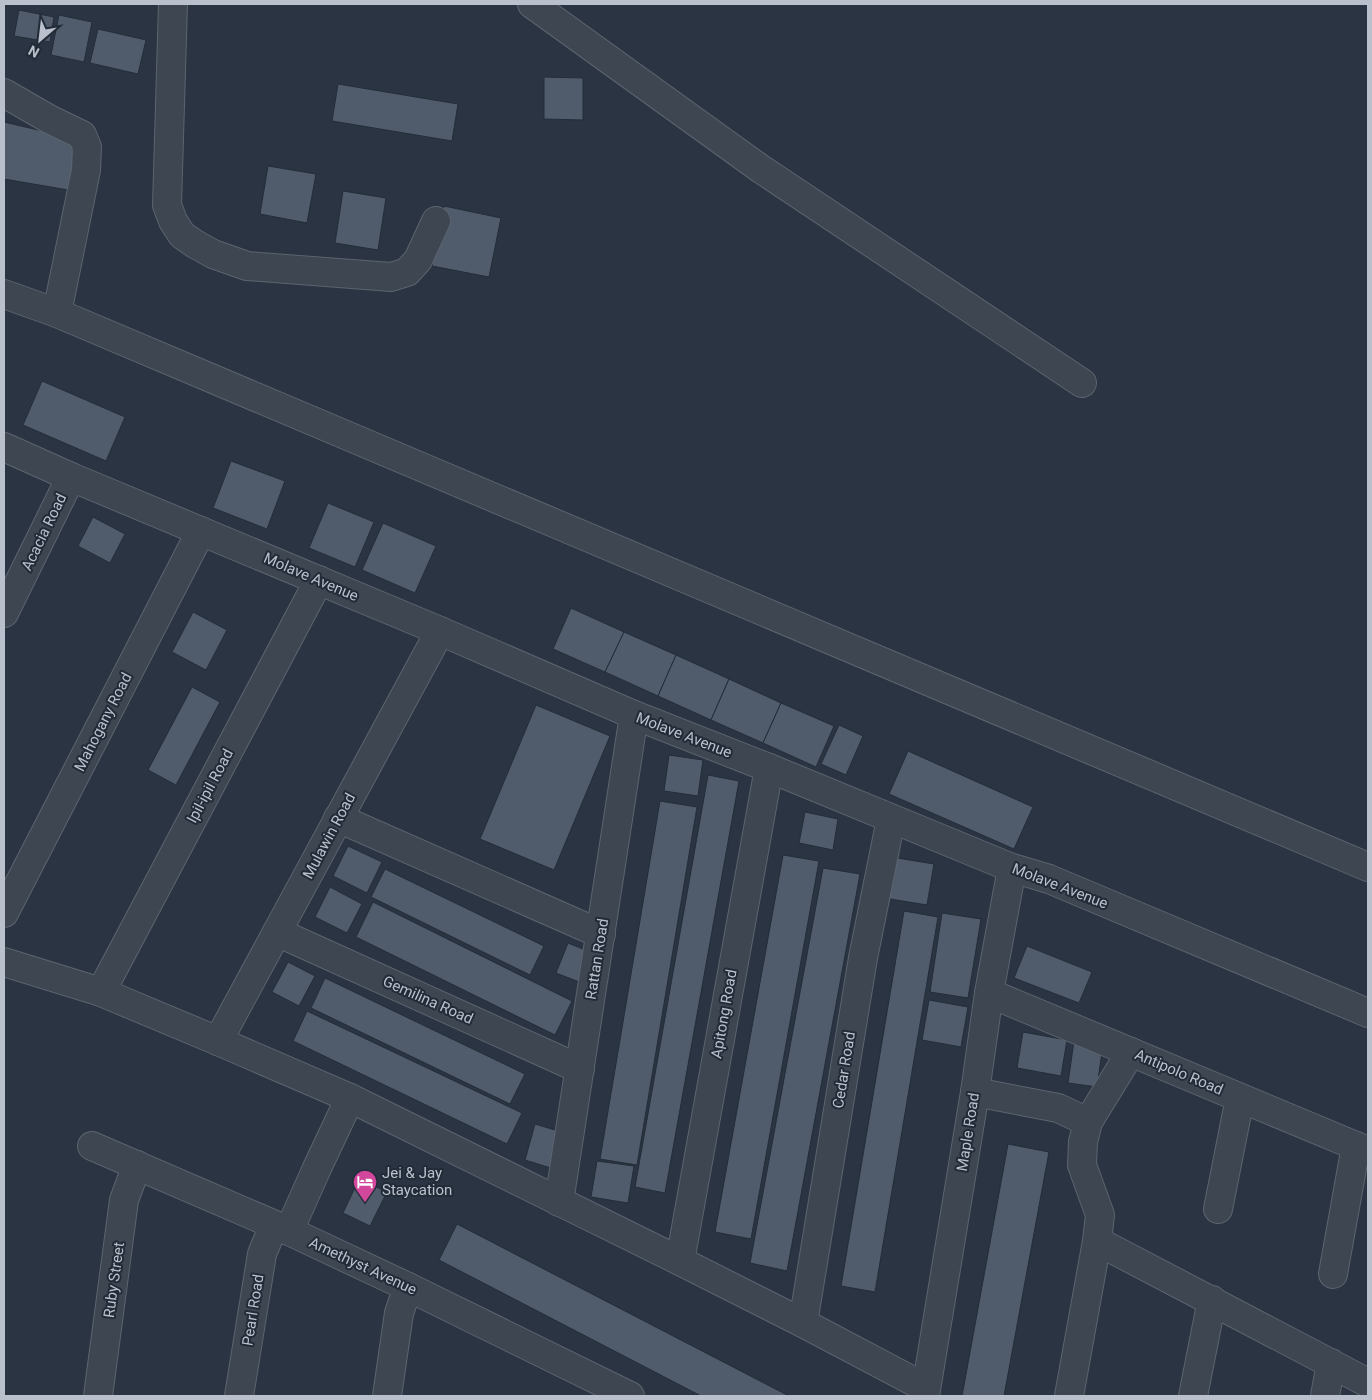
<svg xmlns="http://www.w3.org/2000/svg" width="1372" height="1400" font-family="Roboto,sans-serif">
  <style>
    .building { fill: #505b6b; stroke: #242d39 }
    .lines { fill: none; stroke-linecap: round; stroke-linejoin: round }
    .street-casing { stroke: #5c646f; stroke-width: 30 }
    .street { stroke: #3e4652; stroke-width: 28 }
    .labels { text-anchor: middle; stroke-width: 4; stroke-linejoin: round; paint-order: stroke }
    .street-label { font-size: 15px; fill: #bbc1cc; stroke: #222b38 }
    .poi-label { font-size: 15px; fill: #bbc1cc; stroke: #222b38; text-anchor: start }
  </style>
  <rect width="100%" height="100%" fill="#2a3442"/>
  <g class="building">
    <polygon points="19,10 54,17 50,42 14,36"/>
    <polygon points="59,15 92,22 84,62 51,55"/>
    <polygon points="98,29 146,40 138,74 90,63"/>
    <polygon points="544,77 583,78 583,120 544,119"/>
    <polygon points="338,84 458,104 452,141 332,121"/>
    <polygon points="4,122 81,140 74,191 4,179"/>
    <polygon points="268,166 316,174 307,223 260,214"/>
    <polygon points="343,191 386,198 378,250 335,243"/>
    <polygon points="444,206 501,218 489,277 432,266"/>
    <polygon points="42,381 125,417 106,461 23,425"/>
    <polygon points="231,461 285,481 267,529 213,508"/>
    <polygon points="328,503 374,522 355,567 309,548"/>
    <polygon points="93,517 125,534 110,563 78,546"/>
    <polygon points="383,523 436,546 415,593 362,570"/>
    <polygon points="571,608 624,632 605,672 553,649"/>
    <polygon points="193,612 227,630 206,670 172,652"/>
    <polygon points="624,632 676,655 658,696 605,672"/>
    <polygon points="676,655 729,679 711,720 658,696"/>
    <polygon points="729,679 781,703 763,743 711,720"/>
    <polygon points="192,687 220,702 176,785 148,770"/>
    <polygon points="781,703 834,726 816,767 763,743"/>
    <polygon points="536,705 610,736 554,870 480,839"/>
    <polygon points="839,725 863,736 846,775 821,764"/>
    <polygon points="908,751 1033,807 1014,849 889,794"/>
    <polygon points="669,755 703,760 698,796 664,791"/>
    <polygon points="708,775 739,781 665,1193 635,1187"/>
    <polygon points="660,801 697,807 637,1165 600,1159"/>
    <polygon points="805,812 838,819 833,850 799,843"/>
    <polygon points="348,846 382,862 367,893 333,876"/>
    <polygon points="783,855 819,861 751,1239 715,1232"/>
    <polygon points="891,857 934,864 927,905 884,898"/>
    <polygon points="823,868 860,874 787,1271 750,1263"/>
    <polygon points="385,869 544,946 530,975 371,897"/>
    <polygon points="330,887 362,904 347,933 315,917"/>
    <polygon points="373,902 572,1001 555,1035 356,937"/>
    <polygon points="904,911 938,917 875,1292 841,1286"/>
    <polygon points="942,913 981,919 968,998 930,992"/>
    <polygon points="568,943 593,953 582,983 556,973"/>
    <polygon points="1027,946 1092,972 1079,1003 1014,978"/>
    <polygon points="288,962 315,976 299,1006 272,992"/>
    <polygon points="325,978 525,1074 510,1104 311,1008"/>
    <polygon points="929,1000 968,1007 961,1047 922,1040"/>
    <polygon points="307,1011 522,1113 507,1144 293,1041"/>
    <polygon points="1023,1032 1067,1040 1061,1076 1017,1068"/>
    <polygon points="1074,1041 1103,1045 1097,1087 1068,1083"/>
    <polygon points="535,1124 565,1133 554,1169 525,1160"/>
    <polygon points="1008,1144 1049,1152 1004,1396 962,1396"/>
    <polygon points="597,1161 634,1166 628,1203 591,1197"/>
    <polygon points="359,1179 387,1192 370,1226 343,1213"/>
    <polygon points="457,1224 789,1396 701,1396 439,1260"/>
  </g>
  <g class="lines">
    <defs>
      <g id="street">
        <polyline points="173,4 167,205 173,221 182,235 195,244 213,254 247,266 391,277 407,272 418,260 436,221"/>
        <polyline points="532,4 761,169 1082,383"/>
        <polyline points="4,93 49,119 82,135 87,147 86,170 57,313"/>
        <polyline points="4,294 57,313 1368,867"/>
        <polyline points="4,447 71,477 440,631 634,715 769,768 1012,868 1049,879 1368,1013"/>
        <polyline points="4,613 71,477"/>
        <polyline points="338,818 601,934"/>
        <polyline points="4,913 201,531"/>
        <polyline points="277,932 580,1069"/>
        <polyline points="4,962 101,992 218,1041 350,1098 680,1261 803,1323 926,1388"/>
        <polyline points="101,992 319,580"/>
        <polyline points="989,993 1368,1151"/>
        <polyline points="218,1041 440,631"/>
        <polyline points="975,1092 1058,1108 1088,1122"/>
        <polyline points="92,1146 289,1231 408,1287 630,1396"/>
        <polyline points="559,1202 634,715"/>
        <polyline points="1218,1209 1240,1098"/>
        <polyline points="289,1231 317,1168 350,1098"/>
        <polyline points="1097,1241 1368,1383"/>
        <polyline points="680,1261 769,768"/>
        <polyline points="1333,1274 1356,1146"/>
        <polyline points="803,1323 863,958 891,819"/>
        <polyline points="98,1396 124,1200 137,1165"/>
        <polyline points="239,1396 262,1254 274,1225"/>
        <polyline points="387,1396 399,1313 408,1287"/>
        <polyline points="925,1396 975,1092 989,993 1012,868"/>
        <polyline points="1069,1396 1097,1241 1100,1215 1082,1165 1083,1142 1088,1122 1131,1052"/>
        <polyline points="1193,1396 1212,1300"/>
        <polyline points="1325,1396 1331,1363"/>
      </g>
    </defs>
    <use href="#street" class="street-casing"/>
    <use href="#street" class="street"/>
  </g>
  <defs>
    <symbol id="hotel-pin" viewBox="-11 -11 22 30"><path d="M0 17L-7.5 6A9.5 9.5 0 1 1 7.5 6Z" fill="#d1479c" stroke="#222b38"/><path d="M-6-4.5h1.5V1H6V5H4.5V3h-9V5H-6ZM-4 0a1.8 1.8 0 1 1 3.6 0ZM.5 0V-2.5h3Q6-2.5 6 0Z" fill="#fff"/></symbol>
  </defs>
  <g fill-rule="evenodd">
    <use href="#hotel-pin" x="351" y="1168" width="28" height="38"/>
  </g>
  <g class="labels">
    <g class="street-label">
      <text transform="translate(44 532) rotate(-64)" y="5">Acacia Road</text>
      <text transform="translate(311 577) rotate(23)" y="5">Molave Avenue</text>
      <text transform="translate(103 722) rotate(-63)" y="5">Mahogany Road</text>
      <text transform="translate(684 735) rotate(21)" y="5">Molave Avenue</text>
      <text transform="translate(210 786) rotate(-62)" y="5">Ipil-ipil Road</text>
      <text transform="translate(329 836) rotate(-62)" y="5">Mulawin Road</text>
      <text transform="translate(1060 886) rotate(21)" y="5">Molave Avenue</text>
      <text transform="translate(597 959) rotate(-81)" y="5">Rattan Road</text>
      <text transform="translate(428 1000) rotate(24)" y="5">Gemilina Road</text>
      <text transform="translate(724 1014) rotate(-80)" y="5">Apitong Road</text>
      <text transform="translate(844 1070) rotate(-81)" y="5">Cedar Road</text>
      <text transform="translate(1179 1072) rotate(23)" y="5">Antipolo Road</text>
      <text transform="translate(968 1132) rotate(-81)" y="5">Maple Road</text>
      <text transform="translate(363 1266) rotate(25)" y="5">Amethyst Avenue</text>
      <text transform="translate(114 1280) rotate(-82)" y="5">Ruby Street</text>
      <text transform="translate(253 1310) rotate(-81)" y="5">Pearl Road</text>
    </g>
    <g class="poi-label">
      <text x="382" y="1178">Jei &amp; Jay<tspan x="382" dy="17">Staycation</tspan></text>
    </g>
  </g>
  <rect width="1372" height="1400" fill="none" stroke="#bbc1cc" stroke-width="10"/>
  <g transform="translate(40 40) rotate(208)" stroke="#222b38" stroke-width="4" paint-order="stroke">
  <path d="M0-4L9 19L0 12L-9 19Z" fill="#bbc1cc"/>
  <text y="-8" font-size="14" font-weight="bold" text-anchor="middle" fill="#bbc1cc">N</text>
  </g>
</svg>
